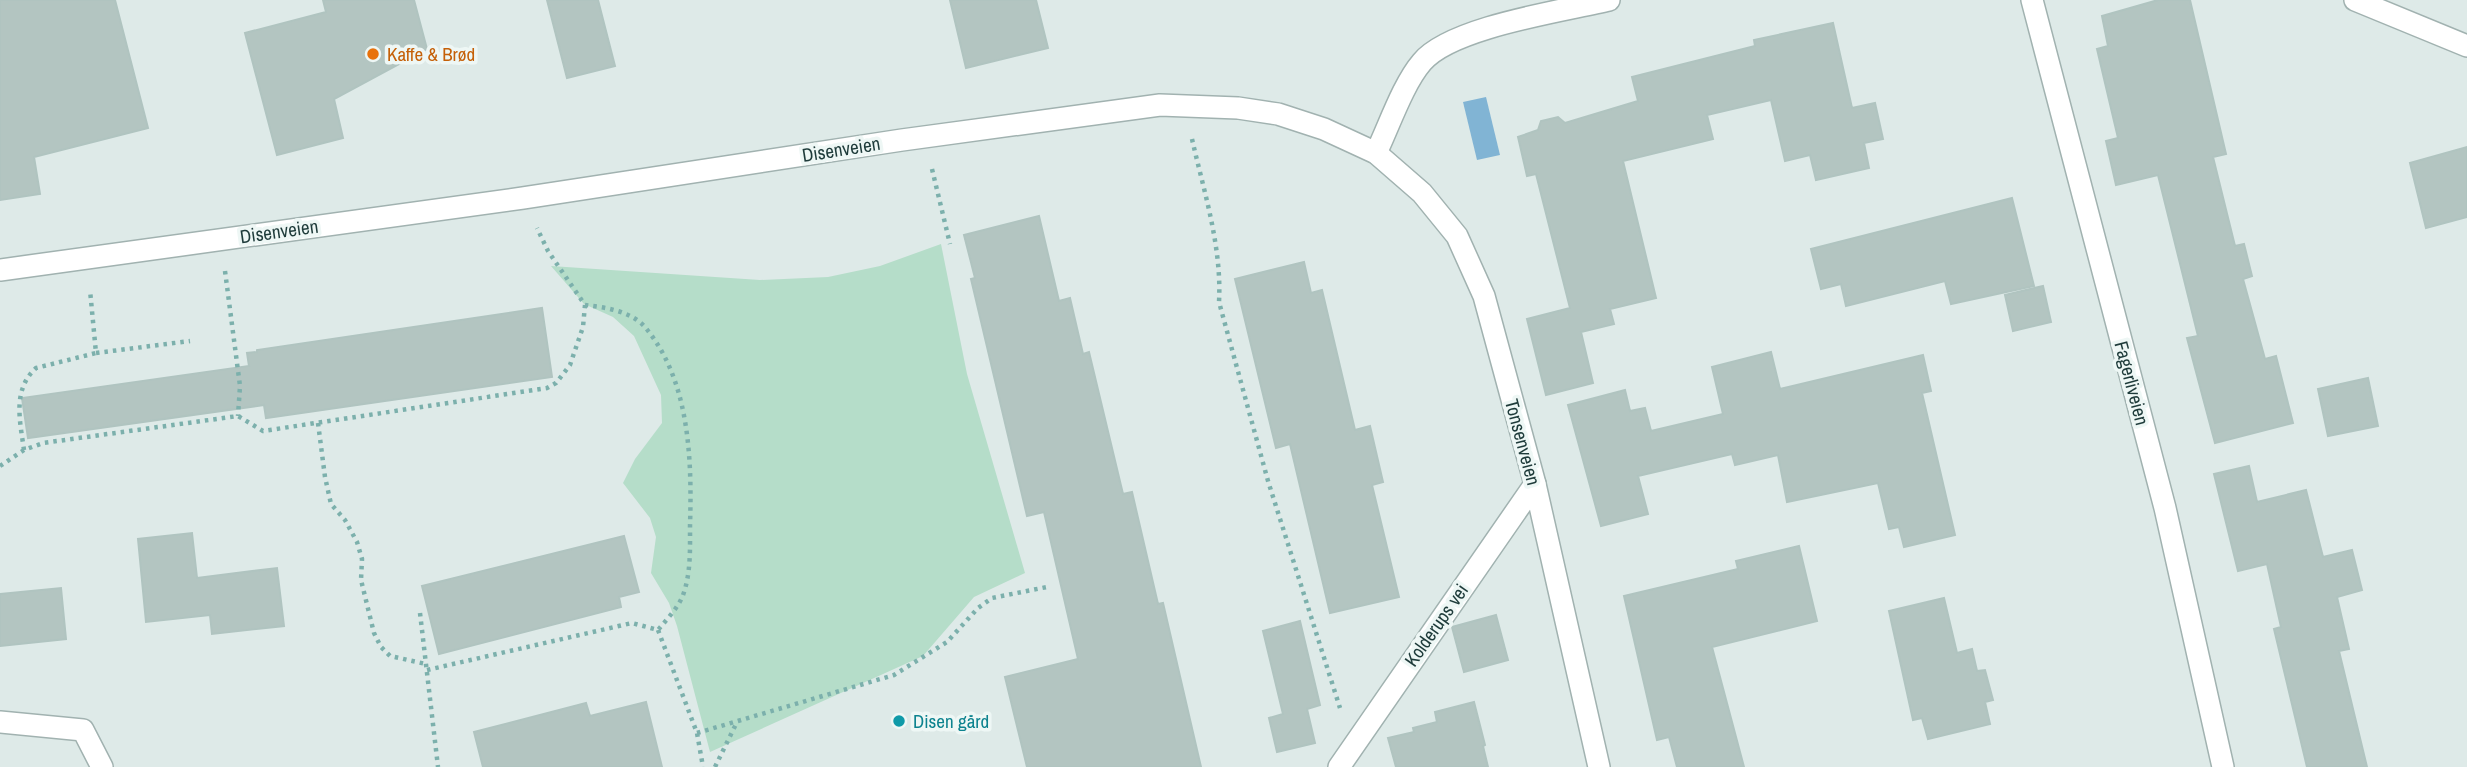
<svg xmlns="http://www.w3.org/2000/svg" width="2467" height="767" font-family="'Archivo Narrow',sans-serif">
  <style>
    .green { fill: #b5ddc9 }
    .water { fill: #81b4d4 }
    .building { fill: #b3c5c1; stroke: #b0c4c0; stroke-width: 2 }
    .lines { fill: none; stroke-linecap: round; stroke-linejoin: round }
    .street-casing { stroke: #a1b2b0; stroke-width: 24 }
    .path { stroke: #7cb0ac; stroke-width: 4.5; stroke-dasharray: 3.5 5; stroke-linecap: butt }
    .street { stroke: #fff; stroke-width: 21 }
    .food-dot { fill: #e8710a; stroke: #eef7f5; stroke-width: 2.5 }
    .culture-dot { fill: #0f9aa8; stroke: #eef7f5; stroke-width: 2.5 }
    .labels { text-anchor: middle; stroke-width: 7; stroke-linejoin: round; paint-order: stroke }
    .food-label { font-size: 19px; fill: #c56008; stroke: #eef7f5; text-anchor: start }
    .street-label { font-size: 19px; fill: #1e3b3a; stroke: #eef7f5 }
    .culture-label { font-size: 19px; fill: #0d838f; stroke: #eef7f5; text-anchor: start }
  </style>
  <rect width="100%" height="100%" fill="#deeae8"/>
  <polygon class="green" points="941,244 967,374 1025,573 974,597 923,656 710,752 677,626 669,603 651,573 656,537 650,518 623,483 635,459 662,423 661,395 634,336 613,317 584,304 551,266 760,280 828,277 880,266"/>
  <polygon class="water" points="1486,97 1500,155 1477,160 1463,102"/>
  <g class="building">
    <polygon points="0,0 115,0 148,128 34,157 40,194 0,200"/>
    <polygon points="323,0 414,0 427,49 334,99 343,138 277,155 245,33 326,12"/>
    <polygon points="547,0 598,0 615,66 567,78"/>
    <polygon points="950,0 1036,0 1048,48 966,68"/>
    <polygon points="2158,0 2190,0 2226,154 2213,157 2235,246 2244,244 2252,276 2243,279 2265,359 2276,356 2293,423 2215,443 2187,338 2198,336 2158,175 2116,185 2106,141 2118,138 2097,49 2108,46 2102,16"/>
    <polygon points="1833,23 1852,108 1875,103 1883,139 1864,143 1869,168 1816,180 1810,155 1785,161 1771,100 1707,115 1713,139 1623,161 1656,298 1610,309 1614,324 1581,332 1593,383 1546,395 1527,319 1570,308 1536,174 1527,176 1518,137 1538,130 1541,121 1558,117 1565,123 1638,101 1632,77 1755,46 1754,40"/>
    <polygon points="2467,147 2467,217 2426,228 2410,163"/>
    <polygon points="2012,198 2034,286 1951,304 1945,281 1846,306 1841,284 1821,289 1811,249"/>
    <polygon points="1039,216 1059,301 1070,298 1083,354 1089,352 1123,494 1132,492 1158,604 1163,603 1201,767 1027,767 1005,677 1078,659 1044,512 1027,516 971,279 975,278 964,235"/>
    <polygon points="1304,262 1311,293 1322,290 1355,430 1370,426 1383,482 1372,485 1399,597 1330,613 1290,444 1276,448 1235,279"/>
    <polygon points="2043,286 2051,322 2013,331 2005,295"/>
    <polygon points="542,308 552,377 266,418 264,405 28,438 22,398 249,366 247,353 257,352 257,350"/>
    <polygon points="1771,352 1780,389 1923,355 1931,391 1922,393 1955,535 1904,547 1899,527 1889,529 1878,483 1787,502 1778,455 1735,465 1732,454 1638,476 1648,514 1601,526 1568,405 1625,390 1630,411 1645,408 1651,431 1723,414 1712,367"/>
    <polygon points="2368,378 2378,426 2328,436 2318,389"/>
    <polygon points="2249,466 2257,502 2306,490 2323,557 2352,550 2362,590 2337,597 2349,649 2339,651 2367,767 2307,767 2274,629 2281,627 2267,564 2238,571 2214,474"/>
    <polygon points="192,533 197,578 277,568 284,626 212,634 210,615 146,622 138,539"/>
    <polygon points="624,536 639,592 619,597 621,607 439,654 422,586"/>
    <polygon points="1799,546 1817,621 1712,647 1744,767 1677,767 1669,737 1657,740 1624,596 1738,569 1736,561"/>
    <polygon points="61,588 66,639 0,646 0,594"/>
    <polygon points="1944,598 1957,653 1972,649 1977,671 1985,670 1993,700 1985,702 1990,724 1928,739 1922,718 1913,720 1889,611"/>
    <polygon points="1496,615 1508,660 1464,672 1452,627"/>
    <polygon points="1300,621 1320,705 1307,709 1315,743 1277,752 1269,718 1283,714 1263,631"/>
    <polygon points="646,702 662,767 483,767 474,732 586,703 590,716"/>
    <polygon points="1474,702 1485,745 1483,746 1488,767 1396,767 1388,738 1414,732 1413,728 1437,722 1435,712"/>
  </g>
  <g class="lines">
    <defs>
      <g id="street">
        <polyline points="2032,0 2165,508 2223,767"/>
        <polyline points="2355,0 2467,46"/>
        <path d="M1376 153C1389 126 1403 84 1422 62 1451 27 1563 11 1609 0"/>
        <polyline points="0,270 523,198 902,140 1160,105 1238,108 1278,114 1324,129 1376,153 1422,193 1457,236 1484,296 1535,484 1599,767"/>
        <polyline points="0,722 83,730 102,767"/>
        <polyline points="1339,767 1535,484"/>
      </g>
    </defs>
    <use href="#street" class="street-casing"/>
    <g class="path">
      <path d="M1192 139C1204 192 1222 247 1219 302L1268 481 1340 708"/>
      <polyline points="932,169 950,244"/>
      <polyline points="225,271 240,386 238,416"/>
      <path d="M585 305C604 307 630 311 644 326 690 379 692 460 690 526 690 549 691 573 683 595 678 608 667 619 658 630"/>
      <polyline points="96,353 190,341"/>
      <polyline points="318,423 325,477 331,504 345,520 357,542 362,559 361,580 374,633 381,647 390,656 426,664"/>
      <path d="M24 450C20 421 12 390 36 368L96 353 90 290"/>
      <polyline points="0,466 24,450 43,443 238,416 263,431 547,388 556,383 570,365 583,327 585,305 548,251 537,228"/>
      <polyline points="420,613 438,767"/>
      <polyline points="658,630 697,733 703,767"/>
      <polyline points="427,670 632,623 658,630"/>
      <polyline points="697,733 894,675 947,642 978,608 992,598 1047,587"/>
      <polyline points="715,767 737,722"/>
    </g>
    <use href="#street" class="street"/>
  </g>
  <circle class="food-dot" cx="373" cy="54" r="7"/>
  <circle class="culture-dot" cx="899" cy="721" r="7"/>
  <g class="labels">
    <g class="food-label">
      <text x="387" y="61">Kaffe &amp; Brød</text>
    </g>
    <g class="street-label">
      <text transform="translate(841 149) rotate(-9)" y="7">Disenveien</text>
      <text transform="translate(279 231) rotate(-8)" y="7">Disenveien</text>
      <text transform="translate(2132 383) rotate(75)" y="7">Fagerliveien</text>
      <text transform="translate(1523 442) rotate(75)" y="7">Tonsenveien</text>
      <text transform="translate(1436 625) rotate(-55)" y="7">Kolderups vei</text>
    </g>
    <g class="culture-label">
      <text x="913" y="728">Disen gård</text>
    </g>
  </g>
</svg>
